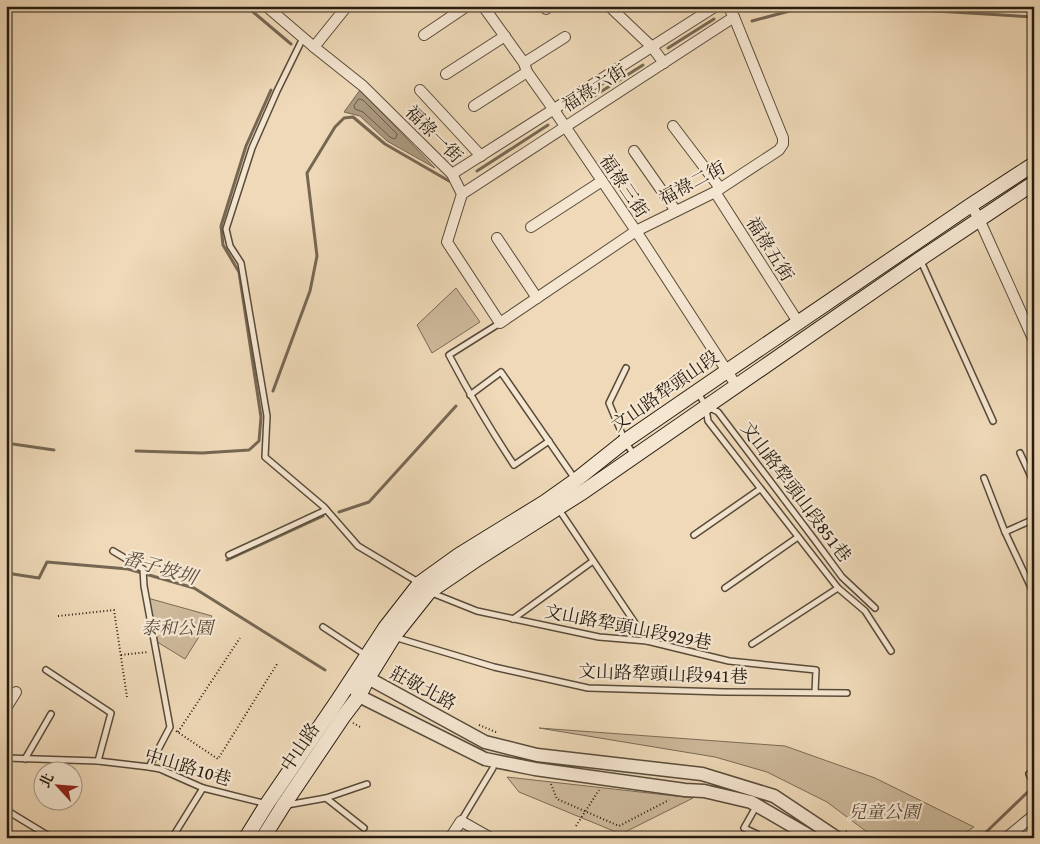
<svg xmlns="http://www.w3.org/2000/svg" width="1040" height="844" font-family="'Gentium Book Plus','Noto Serif TC',serif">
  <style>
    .green { fill: #cdb99b; stroke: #7a6a56 }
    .water { fill: #ab997f; stroke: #766753 }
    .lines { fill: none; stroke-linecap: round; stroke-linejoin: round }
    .shore { stroke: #685a48; stroke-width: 1 }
    .stream { stroke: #766753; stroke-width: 3 }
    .service-casing { stroke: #584b3a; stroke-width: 8 }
    .minor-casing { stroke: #584b3a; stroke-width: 12 }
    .tertiary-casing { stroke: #584b3a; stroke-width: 15 }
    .secondary-casing { stroke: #261c10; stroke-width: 16 }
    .path { stroke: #261c10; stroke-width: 2; stroke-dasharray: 1 2.5; stroke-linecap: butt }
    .service { stroke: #f5e6d1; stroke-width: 5 }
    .minor { stroke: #f5e6d1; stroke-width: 10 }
    .tertiary { stroke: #f5e6d1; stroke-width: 12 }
    .secondary { stroke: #f5e6d1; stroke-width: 14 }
    .labels { text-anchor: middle; stroke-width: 4.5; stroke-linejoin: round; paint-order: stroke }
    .street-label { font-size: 18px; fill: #261c10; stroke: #f5e6d1 }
    .park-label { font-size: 18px; font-style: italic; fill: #584b3a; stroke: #f5e6d1 }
    .water-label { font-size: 19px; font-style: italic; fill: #5b4e3c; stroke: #f5e6d1 }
  </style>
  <rect width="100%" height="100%" fill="#efd9b8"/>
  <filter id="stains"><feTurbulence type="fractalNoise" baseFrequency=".004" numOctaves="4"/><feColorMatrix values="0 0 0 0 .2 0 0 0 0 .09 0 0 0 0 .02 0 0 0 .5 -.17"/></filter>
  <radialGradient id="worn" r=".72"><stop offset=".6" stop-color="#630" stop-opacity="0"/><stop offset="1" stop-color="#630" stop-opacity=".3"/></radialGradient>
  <g class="green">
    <polygon points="456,288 480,322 432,353 417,325"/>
    <polygon points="144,597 212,616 185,659 154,640"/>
    <polygon points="539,728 785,746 875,778 974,827 957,838 875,838 827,802 767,772 715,757"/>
    <polygon points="507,777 693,798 621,834 519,792"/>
  </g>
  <polygon class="water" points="360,90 435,168 387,141 360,116 344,112"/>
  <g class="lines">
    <polygon class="shore" points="359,99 363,100 397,134 396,138 394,139 390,137 363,112 355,109 354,106"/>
    <g class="stream">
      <polyline points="246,6 291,44"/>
      <polyline points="948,11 956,6"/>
      <polyline points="752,21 797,9 887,8 1034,17"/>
      <polyline points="668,48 714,19"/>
      <polyline points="572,110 643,65"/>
      <polyline points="477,171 548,125"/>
      <polyline points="273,391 310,291 317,256 307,173 335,127 344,118 353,117 385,144 449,181"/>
      <polyline points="6,443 54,450"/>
      <polyline points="136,451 202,453 249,450 259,441 261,417 239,272 223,245 221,226 246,146 271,90"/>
      <polyline points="339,512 369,502 456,406"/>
      <polyline points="227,560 323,516"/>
      <polyline points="6,573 39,578 47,562 128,569 194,588 325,670"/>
      <polyline points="980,838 1034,786"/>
    </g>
    <defs>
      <g id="service">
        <polyline points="303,38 277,91 252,148 226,229 230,246 241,263 267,416 265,457 324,507 358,546 418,582"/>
        <polyline points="920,259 993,421"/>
        <path d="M500 323 449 355C469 393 490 429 514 465L549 441"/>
        <polyline points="626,368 609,403 625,441 634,455"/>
        <polyline points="698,393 706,406 718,412 814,539 842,577 875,608"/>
        <polyline points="470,395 501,372 575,479"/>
        <polyline points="706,409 708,421 838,588"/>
        <polyline points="1020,453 1034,483"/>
        <polyline points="984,478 1005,532 1034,594"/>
        <polyline points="558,508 647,641"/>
        <polyline points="1005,532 1034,519"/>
        <polyline points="694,535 760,489"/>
        <polyline points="113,551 143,569 144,586 170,727 149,767"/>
        <polyline points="229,555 326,510"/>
        <polyline points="725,588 798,537"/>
        <polyline points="432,593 477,611 599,637 647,641 729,661 816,670 815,692"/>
        <polyline points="513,619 593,561"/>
        <polyline points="323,627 367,656"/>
        <polyline points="394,637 494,667 588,688 724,692 847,693"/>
        <polyline points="752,644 838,588 865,611 891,651"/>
        <polyline points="46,670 111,713 98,761"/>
        <polyline points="6,758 98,761 149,767 160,769 203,788 267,804"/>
        <polyline points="25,759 51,714"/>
        <polyline points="1029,774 1034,785"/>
        <polyline points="326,798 367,784"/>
        <polyline points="287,805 326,798 364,828"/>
        <polyline points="757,805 744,828 757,834 759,838"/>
        <polyline points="6,810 52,838"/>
        <polyline points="461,821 493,768"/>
        <polyline points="172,838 203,788"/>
      </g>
      <g id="minor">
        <polyline points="266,6 314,47 363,86 452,174 462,194 447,242 500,323 636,231 715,192 779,150 783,144 783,138 734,17 728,6"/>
        <polyline points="483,6 524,63 527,72 554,110 636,231 736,385"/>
        <polyline points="609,6 652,47 664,63"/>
        <polyline points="546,9 549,6"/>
        <polyline points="424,35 467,6"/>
        <polyline points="314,47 347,6"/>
        <polyline points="524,63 565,37"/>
        <polyline points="446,74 505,36"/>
        <polyline points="420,90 481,156"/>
        <polyline points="474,106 527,72"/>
        <polyline points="673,126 720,188"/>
        <polyline points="634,151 676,211"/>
        <polyline points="452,174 716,6"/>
        <polyline points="715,192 798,322"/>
        <polyline points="462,194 734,17"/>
        <polyline points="971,205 979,219 1034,341"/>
        <polyline points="531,227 602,181"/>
        <polyline points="497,238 537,298"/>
        <polyline points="6,708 16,692"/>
        <polyline points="450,838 461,821 491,838"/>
        <polyline points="1006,838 1034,815"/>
      </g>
      <polyline id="tertiary" points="813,838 751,802 704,791 685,790 535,769 485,759 359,696 350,681 368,678 485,742 537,755 702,774 774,796 837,838"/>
      <g id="secondary">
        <polyline points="246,838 267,804 338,700 385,628 420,583 459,555 545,502 576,480 625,441 727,371 971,205 1034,164"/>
        <polyline points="263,838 283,806 343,717 359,696 368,678 394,636 429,592 479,558 583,492 920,259 1034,183"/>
      </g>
    </defs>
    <use href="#service" class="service-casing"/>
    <use href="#minor" class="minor-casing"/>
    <use href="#tertiary" class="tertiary-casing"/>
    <use href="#secondary" class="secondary-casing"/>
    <g class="path">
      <polyline points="58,616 114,610 127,697"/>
      <polyline points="121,655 148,652"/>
      <polyline points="353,723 362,728"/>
      <polyline points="479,725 498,733"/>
      <polyline points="176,731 218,759 277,664"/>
      <polyline points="178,732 240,638"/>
      <polyline points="551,784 557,799 619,826 669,800"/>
      <polyline points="576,826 599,790"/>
      <polyline points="846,831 857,838"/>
    </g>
    <use href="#service" class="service"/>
    <use href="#minor" class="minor"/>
    <use href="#tertiary" class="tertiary"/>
    <use href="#secondary" class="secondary"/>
  </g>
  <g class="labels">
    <g class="street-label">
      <text transform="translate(594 88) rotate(-32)" y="6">福祿六街</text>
      <text transform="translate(434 134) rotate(45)" y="6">福祿一街</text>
      <text transform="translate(692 183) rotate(-28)" y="6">福祿二街</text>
      <text transform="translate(624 186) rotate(56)" y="6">福祿三街</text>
      <text transform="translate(770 249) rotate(58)" y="6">福祿五街</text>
      <text transform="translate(665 391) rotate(-35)" y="6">文山路犂頭山段</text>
      <text transform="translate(796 492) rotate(53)" y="6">文山路犂頭山段851巷</text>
      <text transform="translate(628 627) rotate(11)" y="6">文山路犂頭山段929巷</text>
      <text transform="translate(663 674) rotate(2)" y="6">文山路犂頭山段941巷</text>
      <text transform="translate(423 688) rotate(28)" y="6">莊敬北路</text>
      <text transform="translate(300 747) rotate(-56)" y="6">中山路</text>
      <text transform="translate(188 767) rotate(17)" y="6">中山路10巷</text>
    </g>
    <g class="park-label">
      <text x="177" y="634">泰和公園</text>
      <text x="884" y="818">兒童公園</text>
    </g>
    <g class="water-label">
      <text transform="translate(160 567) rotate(16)" y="7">番子坡圳</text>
    </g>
  </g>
  <rect width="1040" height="844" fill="none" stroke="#efd9b8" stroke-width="25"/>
  <rect x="8" y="8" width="1025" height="829" fill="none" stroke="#261c10" stroke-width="2.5"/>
  <rect x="12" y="12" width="1015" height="819" fill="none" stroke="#261c10"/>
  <g transform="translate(58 786) rotate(296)"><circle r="24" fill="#f5e6d1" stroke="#a29584"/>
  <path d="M0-4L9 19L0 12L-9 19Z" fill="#8f2418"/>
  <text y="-8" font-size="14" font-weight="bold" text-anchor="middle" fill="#261c10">北</text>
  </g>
  <rect width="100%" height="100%" filter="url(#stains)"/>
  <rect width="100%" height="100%" fill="url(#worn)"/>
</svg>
